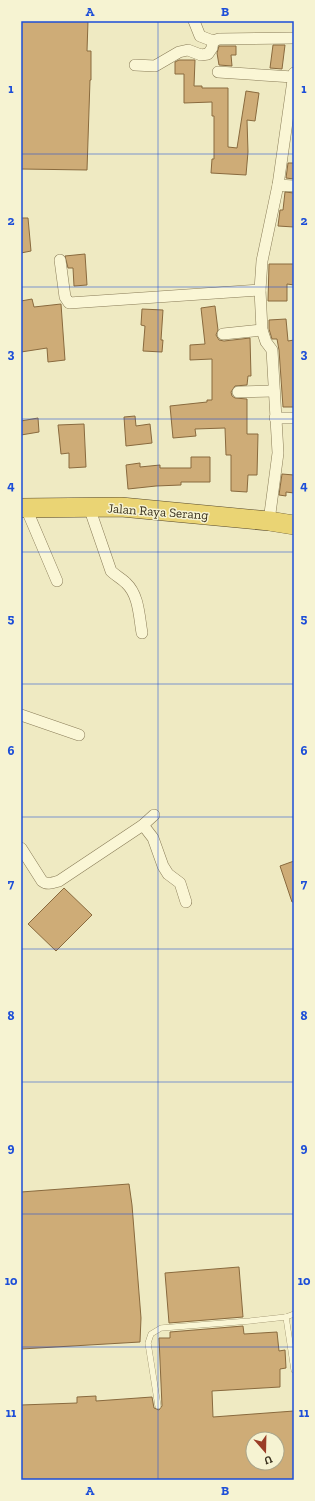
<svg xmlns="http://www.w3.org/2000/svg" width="315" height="1501" font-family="'Zilla Slab',serif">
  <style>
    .building { fill: #ceac77; stroke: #896a3e; fill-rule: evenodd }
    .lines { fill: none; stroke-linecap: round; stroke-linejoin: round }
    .service-casing { stroke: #897c58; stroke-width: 6 }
    .minor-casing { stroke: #897c58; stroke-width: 12 }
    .trunk-casing { stroke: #57492d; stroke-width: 20 }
    .service { stroke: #faf6d5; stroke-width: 5.5 }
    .minor { stroke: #faf6d5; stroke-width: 11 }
    .trunk { stroke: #ead474; stroke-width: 19 }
    .grid { fill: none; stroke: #1d4ed8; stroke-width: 1; stroke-opacity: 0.55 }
    .labels { text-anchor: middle; stroke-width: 3; stroke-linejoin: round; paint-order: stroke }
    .street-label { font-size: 13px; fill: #39301d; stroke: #f6f3d2 }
    .neatline { fill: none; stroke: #1d4ed8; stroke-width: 1.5 }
    .grid-label { font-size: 13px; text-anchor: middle; font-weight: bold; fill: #1d4ed8 }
  </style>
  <rect width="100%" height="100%" fill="#efeac2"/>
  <g class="building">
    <polygon points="21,21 88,21 87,51 91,51 91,80 90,80 87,170 21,169"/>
    <polygon points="273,45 285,45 282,69 270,68"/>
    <polygon points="219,46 236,46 236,55 231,55 232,66 219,65 217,53"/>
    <polygon points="179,60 195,60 194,86 202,86 202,88 228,88 228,147 237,148 246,91 259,93 255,121 247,120 248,152 246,175 211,173 212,159 214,159 214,116 212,116 212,102 184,103 184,74 175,74 175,62"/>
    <polygon points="288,163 294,163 294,179 286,178"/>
    <polygon points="285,192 294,193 294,227 278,226 280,210 283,210"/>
    <polygon points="21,218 28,218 31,251 21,253"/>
    <polygon points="85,254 87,285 74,286 73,268 68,268 65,256"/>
    <polygon points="269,264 294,264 294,285 287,284 287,301 268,301"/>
    <polygon points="32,299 34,307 61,304 65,360 48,362 47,348 21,352 21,301"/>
    <polygon points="215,306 218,330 216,335 219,340 224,341 250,338 251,376 248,376 247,385 235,386 231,392 232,396 235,398 247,399 247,434 258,434 257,475 248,475 247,492 231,491 231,455 226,455 225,428 195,429 196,436 173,438 170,406 207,402 207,400 212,400 212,359 190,360 190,345 205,344 201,308"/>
    <polygon points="142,309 163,310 161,340 163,340 162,352 143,351 145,326 141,325"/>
    <polygon points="286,319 288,341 294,340 294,407 283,407 279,350 277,339 272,339 269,329 269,320"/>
    <polygon points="135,416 136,426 150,424 152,443 126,446 124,417"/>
    <polygon points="38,418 39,432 21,435 21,421"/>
    <polygon points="84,424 86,467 69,468 69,453 61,454 58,425"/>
    <polygon points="191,457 210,457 210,482 181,482 181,485 156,486 128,489 126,465 140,463 140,467 160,465 160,468 191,468"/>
    <polygon points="282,474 294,475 294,493 286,492 286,496 279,495"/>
    <polygon points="294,861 294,902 292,902 280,866"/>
    <polygon points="64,888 92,915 56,951 28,924"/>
    <polygon points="129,1184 132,1205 141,1318 140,1342 21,1349 21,1192"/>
    <polygon points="239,1267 243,1317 169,1323 165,1273"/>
    <path d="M243 1326 244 1334 277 1332 279 1351 285 1350 286 1368 280 1369V1387L212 1391 213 1417 294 1411V1480H21V1405L77 1403V1397L96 1396V1401L152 1397 154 1408 159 1410 162 1406 159 1338H170V1332ZM253 1439H277V1463H253Z"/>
  </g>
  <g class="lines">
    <defs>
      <g id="service">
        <polyline points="286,1317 294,1370"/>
        <polyline points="158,1406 148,1343 151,1334 161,1328 250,1321 286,1317 294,1314"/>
      </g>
      <g id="minor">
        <polyline points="194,21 200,36 213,41 219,39 294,38"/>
        <polyline points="135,65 155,66 179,52 188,50 201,55 208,54 212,48 213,41"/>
        <polyline points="218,72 293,77"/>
        <polyline points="278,185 294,73"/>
        <polyline points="60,260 65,297 69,303 260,290"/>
        <polyline points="223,334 262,330"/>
        <polyline points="238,392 274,391"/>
        <polyline points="275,418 294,418"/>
        <path d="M89 507 111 571C116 576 121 578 126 583 139 595 139 616 142 633"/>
        <polyline points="26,508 57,581"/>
        <polyline points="269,521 278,453 272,350 266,342 262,330 260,290 262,261 278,185 294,186"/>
        <polyline points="21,715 79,735"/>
        <polyline points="143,825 153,838 163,866 168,874 180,883 186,902"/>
        <path d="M21 848 42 881C47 885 52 883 59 881L143 825 154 815"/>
      </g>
      <polyline id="trunk" points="21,508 121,507 269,521 294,525"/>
    </defs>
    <use href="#service" class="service-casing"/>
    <use href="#minor" class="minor-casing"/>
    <use href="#trunk" class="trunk-casing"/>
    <use href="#service" class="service"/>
    <use href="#minor" class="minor"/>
    <use href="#trunk" class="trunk"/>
  </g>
  <path class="grid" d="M158 21V1480M21 154H294M21 287H294M21 419H294M21 552H294M21 684H294M21 817H294M21 949H294M21 1082H294M21 1214H294M21 1347H294"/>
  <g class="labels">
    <g class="street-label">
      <text transform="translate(158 511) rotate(4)" y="5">Jalan Raya Serang</text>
    </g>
  </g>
  <rect width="315" height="1501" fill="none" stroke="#f6f3d2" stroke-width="44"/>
  <g transform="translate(265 1451) rotate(160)"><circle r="19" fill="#f6f3d2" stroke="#aaa58a"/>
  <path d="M0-3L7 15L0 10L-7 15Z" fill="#9a3d27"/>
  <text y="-6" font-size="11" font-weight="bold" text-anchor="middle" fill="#39301d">U</text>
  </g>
  <rect x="22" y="22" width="271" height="1457" class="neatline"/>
  <g class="grid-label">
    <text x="90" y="16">A</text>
    <text x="225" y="16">B</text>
    <text x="11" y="93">1</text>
    <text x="304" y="93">1</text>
    <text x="11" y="225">2</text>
    <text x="304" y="225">2</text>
    <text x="11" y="358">3</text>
    <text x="304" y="358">3</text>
    <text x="11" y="490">4</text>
    <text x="304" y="490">4</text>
    <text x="11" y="623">5</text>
    <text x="304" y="623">5</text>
    <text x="11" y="755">6</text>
    <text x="304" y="755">6</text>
    <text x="11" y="888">7</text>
    <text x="304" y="888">7</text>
    <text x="11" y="1020">8</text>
    <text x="304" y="1020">8</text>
    <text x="11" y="1152">9</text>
    <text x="304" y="1152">9</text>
    <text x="11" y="1285">10</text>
    <text x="304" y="1285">10</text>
    <text x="11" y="1417">11</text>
    <text x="304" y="1417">11</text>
    <text x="90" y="1495">A</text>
    <text x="225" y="1495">B</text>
  </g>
</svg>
